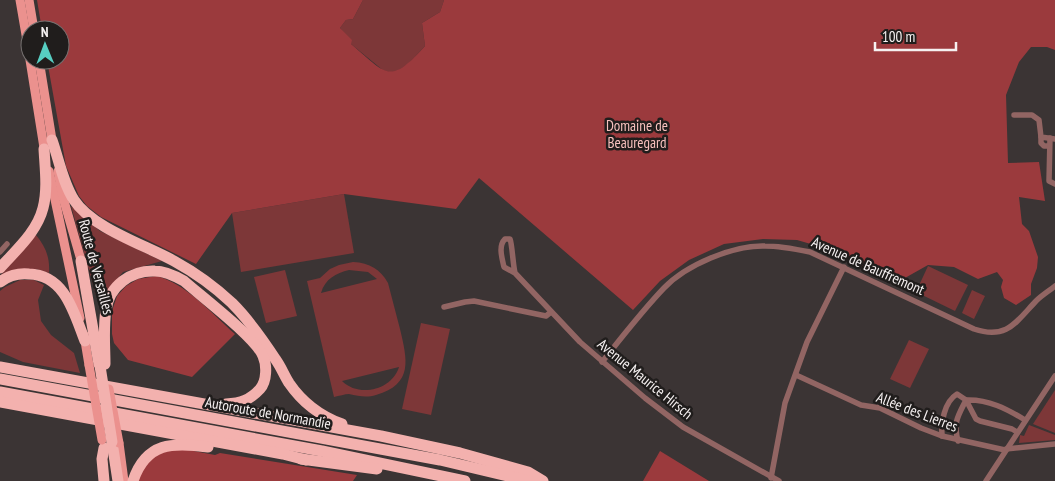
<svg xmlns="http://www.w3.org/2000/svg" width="1055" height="481" font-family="'PT Sans Narrow',sans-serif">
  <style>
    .green { fill: #7d3738; fill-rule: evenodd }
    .forest { fill: #9b3a3d }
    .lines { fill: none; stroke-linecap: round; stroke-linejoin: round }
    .street { stroke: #926563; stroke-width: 5.5 }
    .primary { stroke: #eb918e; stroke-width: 9 }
    .highway { stroke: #f3b1ae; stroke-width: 11 }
    .primary-bridge { stroke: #eb918e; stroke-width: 9 }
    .highway-bridge { stroke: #f3b1ae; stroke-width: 11 }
    .labels { text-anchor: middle; stroke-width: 5; stroke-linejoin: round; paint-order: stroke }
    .park-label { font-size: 15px; fill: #f8c1be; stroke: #201d1c }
    .street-label { font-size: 15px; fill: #f6f1f1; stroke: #201d1c }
  </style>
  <rect width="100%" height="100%" fill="#3b3434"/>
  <g class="green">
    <polygon points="363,0 444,0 440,12 422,23 425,46 408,64 394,73 384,71 351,44 340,28 346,20 353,19"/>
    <polygon points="344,194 354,253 241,272 232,213"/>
    <polygon points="71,206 100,231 162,261 123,272 104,295 96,295"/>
    <path d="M36 235C46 247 50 258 49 273L36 269 0 276Z"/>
    <path d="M353 262C370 263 380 269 388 283 392 298 396 314 400 329 407 359 414 384 376 395 366 398 359 396 349 394 345 394 339 396 334 397L307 281 320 278 330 269 339 265ZM349 270 368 272 377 279 321 293C325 279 336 273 349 270ZM399 367C392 390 359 398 342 381Z"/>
    <polygon points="928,266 968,285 955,311 916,292"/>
    <polygon points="285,270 297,316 266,323 254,277"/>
    <polygon points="20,280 34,280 44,285 38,300 41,321 51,335 74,353 80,373 23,362 0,352 0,291 5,287"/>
    <polygon points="972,290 985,296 974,319 962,313"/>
    <polygon points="421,323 450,329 431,415 402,409"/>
    <polygon points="909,340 929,349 910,388 890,379"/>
    <polygon points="1055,390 1055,433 1033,424"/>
    <polygon points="1029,425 1055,435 1055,440 1019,443 1020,435 1024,436"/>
  </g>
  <g class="forest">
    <path d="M37 0H363L353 19 346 20 340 28 352 40 351 44C387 74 389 86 425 46L422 23 440 12 444 0H1055V50L1047 47H1031L1019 62 1006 95 1008 163 1039 162 1045 201 1019 197 1022 224 1029 231 1038 257 1037 268 1031 284V295L1016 305 1004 298 1001 287 1003 280 997 272 978 279 954 267 928 265 896 283 828 249 797 240 763 239 724 244 689 260 660 281 633 310 479 178 456 209 344 194 232 213 196 264 101 217 87 206 79 196 66 166 47 60H60V30H42Z"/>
    <path d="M156 276C186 283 212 314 235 334L192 377 128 360 114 343 112 334V311L117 296 126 286 138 279Z"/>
    <path d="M183 449 215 455 220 453 357 475 353 481H137C150 457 155 451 183 449Z"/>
    <polygon points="660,451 709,481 643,481"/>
  </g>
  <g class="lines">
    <g class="street">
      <polyline points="1014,115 1032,115 1039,120 1041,137 1055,139"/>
      <polyline points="1041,137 1041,143 1044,146 1049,146"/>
      <polyline points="1050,138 1049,181 1055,184"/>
      <polyline points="0,252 7,244"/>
      <path d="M515 273C513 265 512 243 510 239H505C498 246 502 258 504 267L515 273 580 342 645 398 683 427 779 481"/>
      <polyline points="444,307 465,302 474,301 546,316 551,312"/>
      <path d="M602 362C622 337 642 311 664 288 686 265 733 245 765 246 780 246 795 249 810 252L974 329C1007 340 1016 322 1036 301 1042 295 1049 291 1055 286"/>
      <polyline points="796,375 861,405 880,408 921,428 942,436 1005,450"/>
      <path d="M1017 432 1012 429 980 421 976 419 966 400C988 399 1007 409 1025 420"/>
      <path d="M942 436C941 423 944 402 957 394L966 400C958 416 953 422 958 441"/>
      <polyline points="1006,449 1055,444"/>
      <polyline points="771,478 785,403 807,342 844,267"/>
      <polyline points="986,481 1055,376"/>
    </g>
    <g class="primary">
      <polyline points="20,0 30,58"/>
      <polyline points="29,0 34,30"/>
      <polyline points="30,60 45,154"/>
      <polyline points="39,60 53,146"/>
      <polyline points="49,171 80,318"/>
      <polyline points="58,171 62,194 83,267"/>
      <polyline points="84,335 89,365"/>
      <polyline points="119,443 124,481"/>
    </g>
    <g class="highway">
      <path d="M52 140C59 160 63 183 74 200 92 228 145 245 174 261 194 272 215 287 232 303 249 320 263 340 276 360 281 367 284 375 289 383 302 402 320 416 342 424"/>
      <polyline points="81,261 99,364"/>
      <path d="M0 268C16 250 37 232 43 208 48 189 45 168 44 149"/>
      <path d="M0 282C8 276 19 273 29 274 65 275 74 313 85 341"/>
      <path d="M105 364C105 346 103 328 106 310 109 286 131 270 155 271 165 271 175 276 184 281 201 296 256 338 263 356 267 365 267 381 260 389 250 400 241 403 226 404"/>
      <polyline points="0,367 381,436 460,453 528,472 543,481"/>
      <polyline points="0,379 440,460 529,481"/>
      <polyline points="0,392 322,451 465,481"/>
      <polyline points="0,402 283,454 306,460"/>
      <polyline points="112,442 118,481"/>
      <polyline points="301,459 377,469"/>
      <polyline points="104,481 102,459 104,448"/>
      <path d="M133 481C146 442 173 442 208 447"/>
    </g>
    <g class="primary-bridge">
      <polyline points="89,365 102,440"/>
      <polyline points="109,389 119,443"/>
    </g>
    <polyline class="highway-bridge" points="100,366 112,442"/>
  </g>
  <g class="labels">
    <g class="park-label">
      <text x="637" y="131">Domaine de<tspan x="637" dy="17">Beauregard</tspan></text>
    </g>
    <g class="street-label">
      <text transform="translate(868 266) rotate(24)" y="5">Avenue de Bauffremont</text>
      <text transform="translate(96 267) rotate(75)" y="5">Route de Versailles</text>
      <text transform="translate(645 379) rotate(39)" y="5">Avenue Maurice Hirsch</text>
      <text transform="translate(917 412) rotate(21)" y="5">Allée des Lierres</text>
      <text transform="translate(268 413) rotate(10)" y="5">Autoroute de Normandie</text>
    </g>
  </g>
  <g transform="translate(45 45) rotate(359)"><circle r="24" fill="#201d1c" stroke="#767271"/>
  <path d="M0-4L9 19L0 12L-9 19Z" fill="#57cec2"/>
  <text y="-8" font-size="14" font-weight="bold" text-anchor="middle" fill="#f6f1f1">N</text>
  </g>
  <path d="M875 42v8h81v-8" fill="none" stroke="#f6f1f1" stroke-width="2.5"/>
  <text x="882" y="42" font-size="15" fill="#f6f1f1" stroke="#201d1c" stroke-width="4" paint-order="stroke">100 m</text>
</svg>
